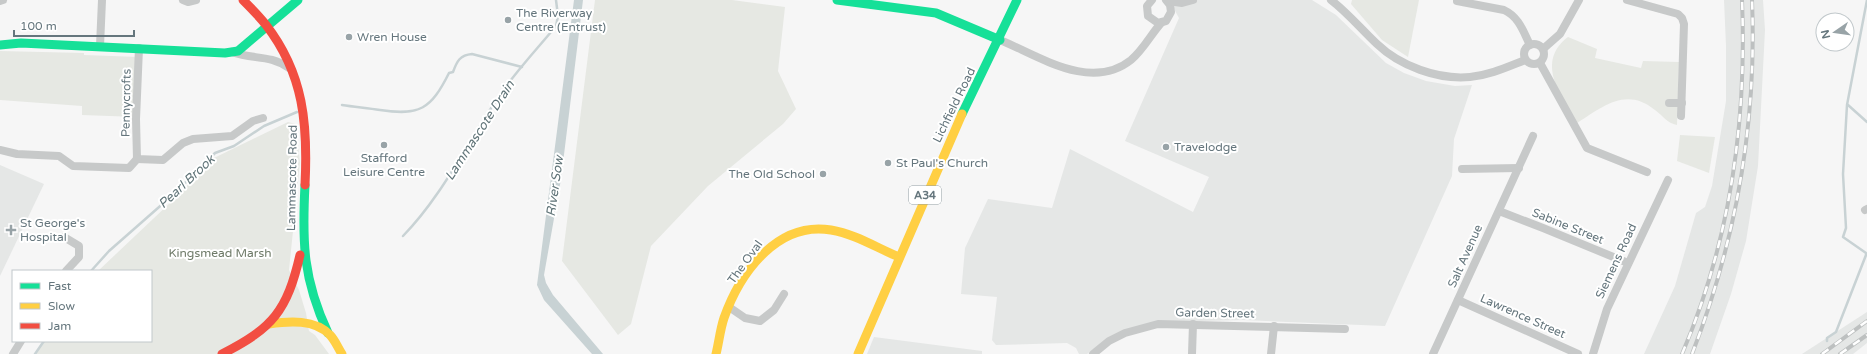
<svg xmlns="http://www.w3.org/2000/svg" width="1867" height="354" font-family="'Varela Round',sans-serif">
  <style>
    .built { fill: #e5e7e6 }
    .green { fill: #e6e8e3 }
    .water { fill: #c8d2d4 }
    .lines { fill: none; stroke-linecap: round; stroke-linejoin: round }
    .stream { stroke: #c8d2d4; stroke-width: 2.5 }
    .street { stroke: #c7c9c9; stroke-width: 8 }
    .fast { stroke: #16e098; stroke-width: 9 }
    .slow { stroke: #ffcf43; stroke-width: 9 }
    .jam { stroke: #f24e42; stroke-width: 9 }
    .rail-casing { stroke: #bdc0c0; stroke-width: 4 }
    .rail { stroke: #fff; stroke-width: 2.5; stroke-dasharray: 8; stroke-linecap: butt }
    .poi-dot { fill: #98a3a7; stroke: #fff; stroke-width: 1.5 }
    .labels { text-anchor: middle; stroke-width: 4; stroke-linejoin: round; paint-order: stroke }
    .shield { fill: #fff; stroke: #939fa4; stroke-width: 1 }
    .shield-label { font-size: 11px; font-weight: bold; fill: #65767d }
    .poi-label { font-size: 12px; fill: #65767d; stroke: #fff; text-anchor: start }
    .street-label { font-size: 12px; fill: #65767d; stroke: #fff }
    .park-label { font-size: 12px; fill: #6e7a68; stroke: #fff }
    .water-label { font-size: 13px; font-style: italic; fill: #607478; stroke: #fff }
  </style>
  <rect width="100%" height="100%" fill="#f6f6f6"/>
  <g class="built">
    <polygon points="1169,0 1312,0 1336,15 1386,63 1404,73 1426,81 1455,86 1472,85 1454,139 1452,176 1385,326 1243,320 1159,322 1104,341 1087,354 1079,354 1076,348 1067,343 996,345 992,340 997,297 961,294 965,248 988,199 1052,208 1070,149 1193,212 1209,177 1125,141 1179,18"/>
    <polygon points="1724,0 1763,0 1765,30 1758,166 1746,241 1731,294 1710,354 1644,354 1675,286 1696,213 1705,207 1712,186 1726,101 1726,46"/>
    <polygon points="0,165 44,184 0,276"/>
    <polygon points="1867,312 1867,343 1853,354 1802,354"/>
    <polygon points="874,337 982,351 982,354 867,354"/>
  </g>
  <g class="green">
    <polygon points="595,0 732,0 785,7 778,71 796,109 783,124 708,186 651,246 631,324 618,335 562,261"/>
    <polygon points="1352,0 1419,0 1408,57 1382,40 1351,4"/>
    <path d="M1568 37 1597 49 1595 58 1641 68 1643 61 1679 62 1677 125C1667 123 1663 116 1655 110 1626 86 1602 107 1577 123 1561 96 1535 62 1568 37Z"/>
    <polygon points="0,51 84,53 84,55 139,57 137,117 82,115 82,106 0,100"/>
    <polygon points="288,122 296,124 300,163 289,270 299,290 306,313 309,331 315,335 329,354 35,354 43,341 151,341 151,271 98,271 172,201 214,158"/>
    <polygon points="1680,135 1715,137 1709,173 1677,161"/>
  </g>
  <polygon class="water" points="574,0 583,0 561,179 544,275 546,283 553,295 603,354 592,354 544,300 537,285"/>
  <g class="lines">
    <g class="stream">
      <path d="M342 105C355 107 367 108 380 110 420 116 431 109 449 73L453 72C457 61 460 55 472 54L522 67"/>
      <polyline points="1848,105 1867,122"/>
      <path d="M403 236C444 194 468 140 502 92 518 69 538 48 556 26L558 16 556 0"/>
      <polyline points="91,271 109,251 175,193 215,153 234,146 264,126 297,112"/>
      <polyline points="1827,341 1827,338 1836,332 1866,255 1866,253 1843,237 1846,228 1843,174 1847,105 1867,0"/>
      <polyline points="35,354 44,341"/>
    </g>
    <g class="street">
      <polyline points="183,0 188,2 196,0"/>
      <polyline points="1152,0 1147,6 1148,16 1158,23 1166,21 1171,12 1170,5 1166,0"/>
      <path d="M1331 0C1348 13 1361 29 1377 44 1400 66 1438 80 1470 77 1490 75 1507 67 1525 60"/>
      <polyline points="1627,0 1678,14 1682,18 1684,24 1681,116"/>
      <polyline points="0,1 3,0"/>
      <polyline points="1168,1 1182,3 1193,0"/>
      <path d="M1457 1 1504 10C1519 17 1523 31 1530 45"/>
      <path d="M1000 40C1039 56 1091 92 1131 60 1144 49 1151 34 1162 22"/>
      <circle cx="1534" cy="54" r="10"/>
      <polyline points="100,46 102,0"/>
      <polyline points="139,48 136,119 137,159 163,160 183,143 193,139 232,136 253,121 263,118"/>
      <polyline points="1543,49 1560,34 1579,0"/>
      <path d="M232 52C253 60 269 54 289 68"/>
      <polyline points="1540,63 1587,148 1647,172"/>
      <polyline points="1669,103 1682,103"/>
      <polyline points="0,150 17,154 59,156 73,166 129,168 137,159"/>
      <polyline points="1462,169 1519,168"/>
      <polyline points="1865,210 1867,209"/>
      <polyline points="1499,211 1543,228 1628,263"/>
      <polyline points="64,237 79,246 79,257 66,271"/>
      <polyline points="1458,300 1578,354"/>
      <polyline points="729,307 745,318 760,321 774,310 784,294"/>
      <polyline points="13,354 21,341"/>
      <polyline points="1093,354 1109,341 1125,333 1158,324 1345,329"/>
      <polyline points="1192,354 1193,324"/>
      <polyline points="1271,354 1274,326"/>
      <polyline points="1433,354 1533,136"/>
      <polyline points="1593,354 1607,309 1668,180"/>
    </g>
    <g class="fast">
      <polyline points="837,0 936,13 1000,40"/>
      <polyline points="0,45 21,43 225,53 238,51 298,0"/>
      <polyline points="962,114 1017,0"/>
      <path d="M305 185C302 243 303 279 328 333"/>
    </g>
    <g class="slow">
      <path d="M269 324C289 321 315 319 330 335 335 340 338 348 342 354"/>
      <path d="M716 354C719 342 720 330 724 318 740 273 777 221 831 230 855 234 877 248 899 257"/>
      <polyline points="858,354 962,114"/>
    </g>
    <g class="jam">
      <path d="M243 0C251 8 259 16 266 25 304 74 308 125 305 185"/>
      <path d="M222 354C273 328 287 311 300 255"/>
    </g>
    <defs>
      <g id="rail">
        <path d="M1682 354C1730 242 1747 121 1742 0"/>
        <path d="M1692 354C1736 241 1757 121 1752 0"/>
        <polyline points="1822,354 1867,321"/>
        <polyline points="1840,354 1867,335"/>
      </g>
    </defs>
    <use href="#rail" class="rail-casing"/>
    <use href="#rail" class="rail"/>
  </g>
  <g class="poi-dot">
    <circle cx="508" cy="20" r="4"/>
    <circle cx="349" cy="37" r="4"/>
    <circle cx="384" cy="145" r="4"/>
    <circle cx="1166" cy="147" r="4"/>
    <circle cx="888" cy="163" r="4"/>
    <circle cx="823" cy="174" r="4"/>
    <path d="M9 224h4v4h4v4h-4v4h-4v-4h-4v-4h4z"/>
  </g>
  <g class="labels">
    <rect class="shield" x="909" y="186" width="32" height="18" rx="3"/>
    <g class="shield-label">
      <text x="925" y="199">A34</text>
    </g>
    <g class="poi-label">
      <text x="516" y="17">The Riverway<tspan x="516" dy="14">Centre (Entrust)</tspan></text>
      <text x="357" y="41">Wren House</text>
      <text x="1174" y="151">Travelodge</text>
      <text x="384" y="162" text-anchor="middle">Stafford<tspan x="384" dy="14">Leisure Centre</tspan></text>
      <text x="896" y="167">St Paul's Church</text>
      <text x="815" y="178" text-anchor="end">The Old School</text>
      <text x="20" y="227">St George's<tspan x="20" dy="14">Hospital</tspan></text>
    </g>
    <g class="street-label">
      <text transform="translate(126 103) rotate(-89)" y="4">Pennycrofts</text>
      <text transform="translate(954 105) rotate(-64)" y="4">Lichfield Road</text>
      <text transform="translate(292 178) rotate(-89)" y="4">Lammascote Road</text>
      <text transform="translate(1568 226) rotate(22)" y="4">Sabine Street</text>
      <text transform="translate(1465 256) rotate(-66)" y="4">Salt Avenue</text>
      <text transform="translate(1616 261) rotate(-65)" y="4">Siemens Road</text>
      <text transform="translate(745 262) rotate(-54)" y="4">The Oval</text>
      <text transform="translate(1215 313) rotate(1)" y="4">Garden Street</text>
      <text transform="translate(1523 316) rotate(24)" y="4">Lawrence Street</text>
    </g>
    <g class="park-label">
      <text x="220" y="257">Kingsmead Marsh</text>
    </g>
    <g class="water-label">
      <text transform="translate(479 130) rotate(-57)" y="5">Lammascote Drain</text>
      <text transform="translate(186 181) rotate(-43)" y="5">Pearl Brook</text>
      <text transform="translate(554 186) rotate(-82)" y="5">River Sow</text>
    </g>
  </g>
  <rect x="12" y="270" width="140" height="72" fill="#ffffff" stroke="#c1c8cb"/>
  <rect x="20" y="283" width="20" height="6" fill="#16e098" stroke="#c1c8cb"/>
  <text x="48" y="290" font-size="12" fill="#65767d">Fast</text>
  <rect x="20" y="303" width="20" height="6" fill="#ffcf43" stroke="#c1c8cb"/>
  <text x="48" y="310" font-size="12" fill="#65767d">Slow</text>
  <rect x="20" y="323" width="20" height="6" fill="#f24e42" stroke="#c1c8cb"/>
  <text x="48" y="330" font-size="12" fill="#65767d">Jam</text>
  <g transform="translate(1835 32) rotate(257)"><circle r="19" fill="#ffffff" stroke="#c1c8cb"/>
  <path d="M0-3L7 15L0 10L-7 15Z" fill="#98a3a7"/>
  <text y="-6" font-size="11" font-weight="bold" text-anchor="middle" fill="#65767d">N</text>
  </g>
  <path d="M14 30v6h120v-6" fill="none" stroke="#65767d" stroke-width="2"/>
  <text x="20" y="30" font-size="12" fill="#65767d" stroke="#ffffff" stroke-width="3" paint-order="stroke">100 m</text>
</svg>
